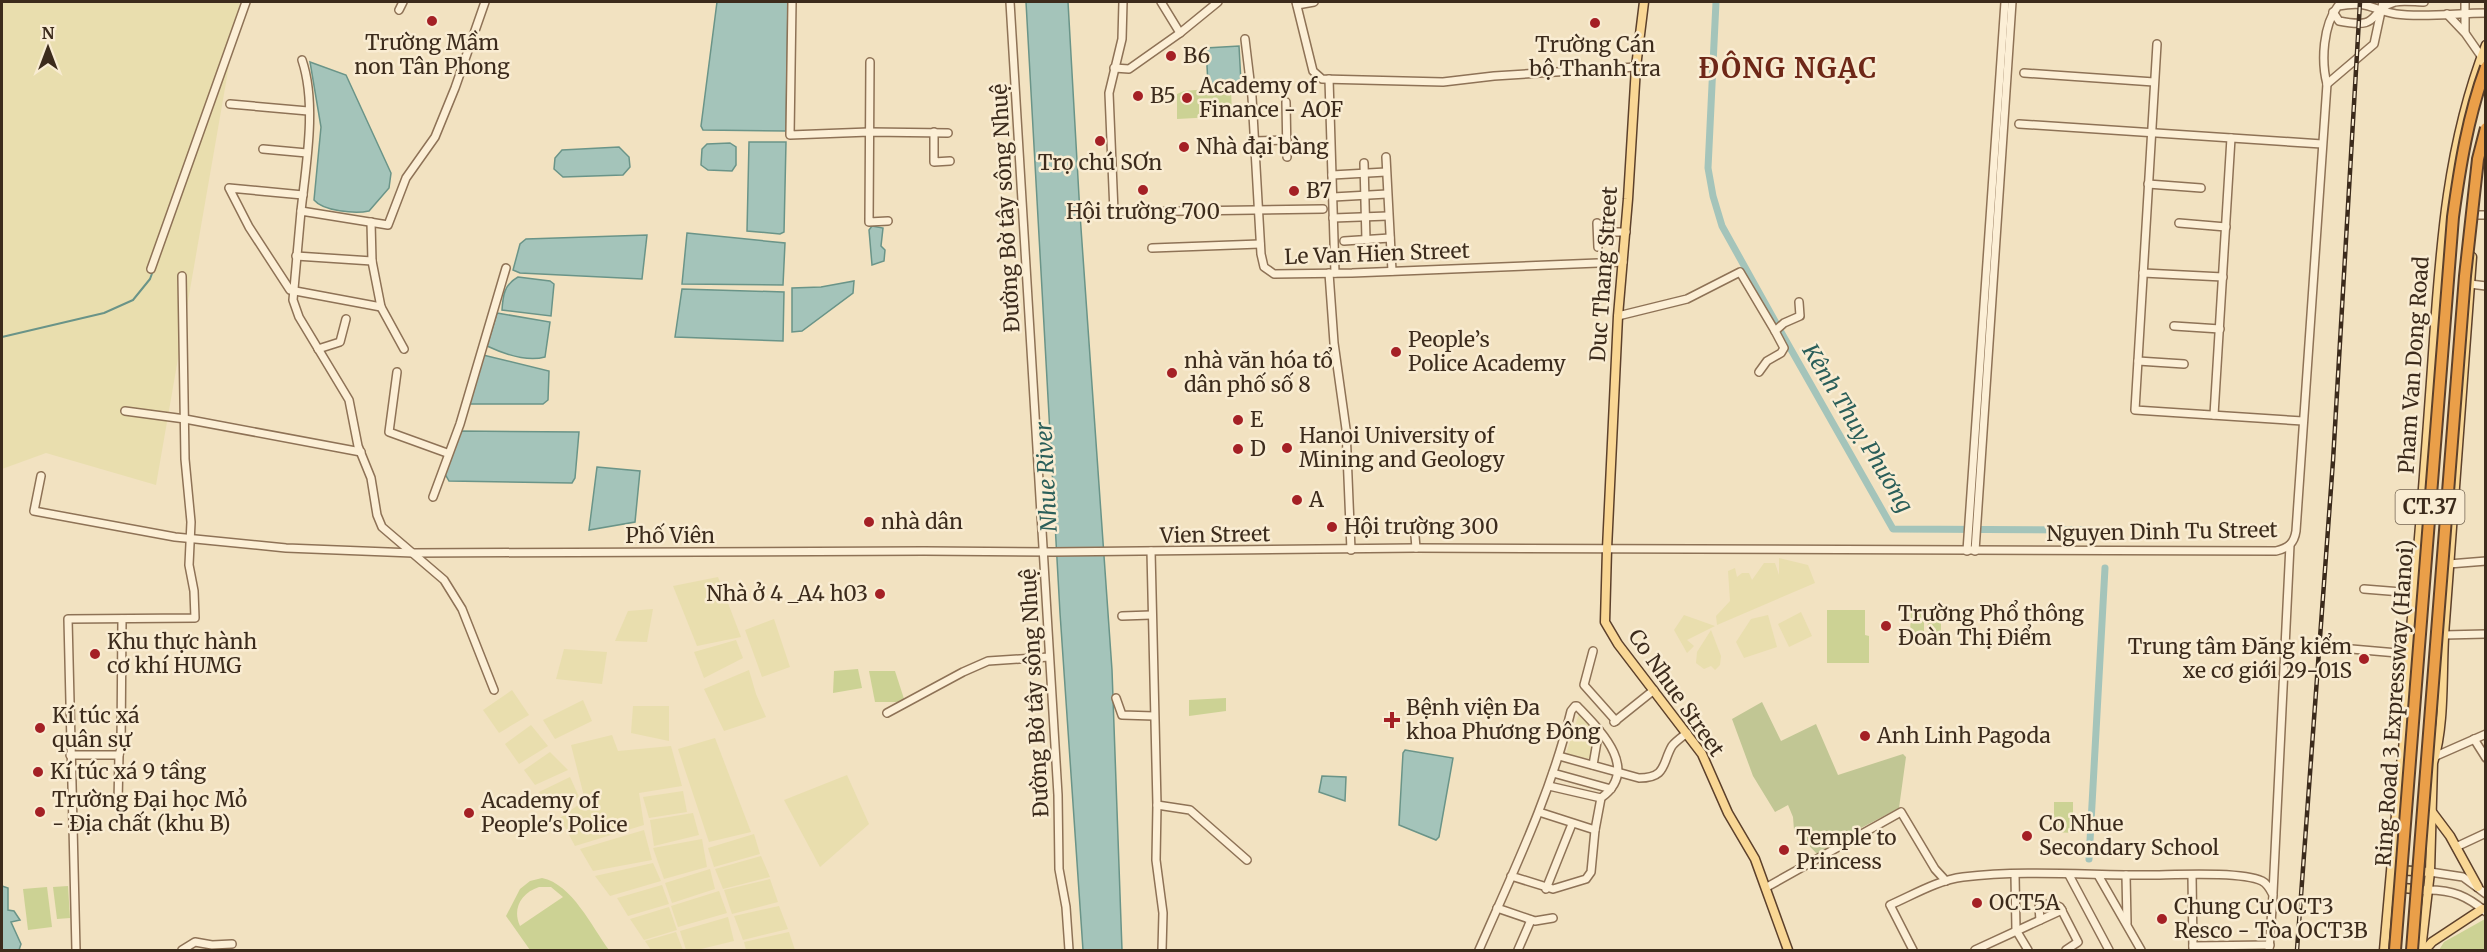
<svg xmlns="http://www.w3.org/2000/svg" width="2487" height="952" font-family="Merriweather,serif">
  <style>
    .farmland { fill: #e9deae }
    .green { fill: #ccd294; fill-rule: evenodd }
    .cemetery { fill: #c1c694 }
    .water { fill: #a4c4ba; stroke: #6a9488; stroke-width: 1.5 }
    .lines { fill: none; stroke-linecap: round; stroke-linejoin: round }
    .stream { stroke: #6a9488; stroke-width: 2 }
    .canal { stroke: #a4c4ba; stroke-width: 7 }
    .minor-casing { stroke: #8e7256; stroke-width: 10 }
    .major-casing { stroke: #5c402b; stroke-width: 11 }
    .minor { stroke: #fcefd6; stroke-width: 7 }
    .major { stroke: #f9d795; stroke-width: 8 }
    .rail-casing { stroke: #3c2b1c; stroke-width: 4.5 }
    .rail { stroke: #f9ecd2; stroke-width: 2; stroke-dasharray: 7; stroke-linecap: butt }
    .highway-bridge-casing { stroke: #5c402b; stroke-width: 14; stroke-linecap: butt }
    .highway-bridge { stroke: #ea9f49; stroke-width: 10 }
    .poi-dot { fill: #a42025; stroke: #f9ecd2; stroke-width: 2 }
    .labels { text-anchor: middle; stroke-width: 5; stroke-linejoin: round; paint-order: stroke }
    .shield { fill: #f9ecd2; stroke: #756553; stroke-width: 1.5 }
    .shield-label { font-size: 20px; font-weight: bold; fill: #3c2b1c }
    .poi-label { font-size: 21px; fill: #3c2b1c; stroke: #f9ecd2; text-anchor: start }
    .street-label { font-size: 21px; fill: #3c2b1c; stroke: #f9ecd2 }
    .water-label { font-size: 22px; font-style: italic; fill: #2a5e59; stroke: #f9ecd2 }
    .district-label { font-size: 27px; font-weight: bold; letter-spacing: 1.5px; fill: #6e2717; stroke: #f9ecd2 }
  </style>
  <rect width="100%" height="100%" fill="#f2e2c1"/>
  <g class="farmland">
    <polygon points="2,2 240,2 156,485 46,453 2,469"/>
    <polygon points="1779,558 1808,565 1815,583 1717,625 1716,616 1730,601 1728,571 1735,568 1737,577 1742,573 1749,573 1752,580 1764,563 1775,563 1779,575"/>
    <polygon points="718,577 741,637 697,646 673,586"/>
    <polygon points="653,609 647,642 615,641 628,611"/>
    <polygon points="1801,612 1812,636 1789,647 1778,624"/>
    <polygon points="1684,615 1715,626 1687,640 1694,646 1687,653 1674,630"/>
    <polygon points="1768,615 1777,647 1744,658 1736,642 1751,619"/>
    <polygon points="774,619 790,667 762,677 745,630"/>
    <polygon points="1711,630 1721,656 1720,665 1715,670 1711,666 1704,669 1696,663 1697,652"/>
    <polygon points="736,640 743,658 704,678 694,652"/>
    <polygon points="564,649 607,652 602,684 556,679"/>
    <polygon points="749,670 756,694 766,717 724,731 704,689"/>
    <polygon points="512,690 529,715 499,733 483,710"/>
    <polygon points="583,700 592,721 555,739 543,720"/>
    <polygon points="633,706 669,706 669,741 631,733"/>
    <polygon points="1580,710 1597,733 1590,759 1566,754"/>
    <polygon points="531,725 548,746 519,764 505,744"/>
    <polygon points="612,735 618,751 671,746 682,786 639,793 644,825 575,846 560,818 585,800 571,745"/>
    <polygon points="715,738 751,832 709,842 678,749"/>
    <polygon points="550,752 568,770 535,785 524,770"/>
    <polygon points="847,775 869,824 820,867 784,800"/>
    <polygon points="570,777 579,797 552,808 539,792"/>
    <polygon points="683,791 687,812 649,818 643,797"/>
    <polygon points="693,813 699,835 654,846 650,820"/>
    <polygon points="644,830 652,860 593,871 580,849"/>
    <polygon points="754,834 760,854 714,867 708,848"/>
    <polygon points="702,839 707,867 664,879 653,848"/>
    <polygon points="761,856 770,877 723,889 715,869"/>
    <polygon points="653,863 661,881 610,896 595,876"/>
    <polygon points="710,869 715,889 672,903 665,883"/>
    <polygon points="770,879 778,902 732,914 724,890"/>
    <polygon points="662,885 669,904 628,916 617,898"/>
    <polygon points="719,891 727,913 678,927 671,906"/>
    <polygon points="779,906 788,929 743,940 734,916"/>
    <polygon points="669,907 677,930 644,940 630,919"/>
    <polygon points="728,917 734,941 697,950 686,950 680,931"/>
    <polygon points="676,932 683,950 651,950 645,941"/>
    <polygon points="789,932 795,950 746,950 744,942"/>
  </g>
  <g class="green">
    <polygon points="1231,87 1232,116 1177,119 1177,94 1184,91"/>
    <polygon points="1911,607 1924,608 1924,637 1910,637"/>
    <polygon points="1927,607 1941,607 1941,637 1928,637"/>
    <polygon points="1827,610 1865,610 1865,635 1869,636 1869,663 1827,663"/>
    <polygon points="858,669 862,688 833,693 834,671"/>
    <polygon points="869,671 895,671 905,702 875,702"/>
    <polygon points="1226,698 1226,711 1189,716 1189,700"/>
    <polygon points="2054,802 2073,802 2073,833 2054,832"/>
    <path d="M542 878C572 884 592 927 609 950H530L506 916 520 889 530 881ZM539 887H551L563 897 520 926C512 909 521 893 539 887Z"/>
    <polygon points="68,886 70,918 57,919 53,887"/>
    <polygon points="47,887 52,927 28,930 23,889"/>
    <polygon points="2485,919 2485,950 2439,950 2444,942"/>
  </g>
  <polygon class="cemetery" points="1762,702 1781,741 1816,724 1838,775 1903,754 1906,757 1899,808 1840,839 1819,856 1794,830 1793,817 1788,805 1775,812 1753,776 1732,719"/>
  <g class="water">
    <polygon points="717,2 788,2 786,131 703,130 701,126"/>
    <polygon points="1026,2 1068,2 1080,214 1112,670 1122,950 1083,950 1060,613"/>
    <polygon points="1239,46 1241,82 1208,84 1206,48"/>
    <path d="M310 62 346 75 391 173 389 188 369 211C355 214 323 211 314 200L321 127Z"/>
    <polygon points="749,142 786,142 784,232 780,234 747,231"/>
    <polygon points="730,143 736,147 736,165 732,171 708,170 701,165 702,149 707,144"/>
    <polygon points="619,147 629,157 630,167 623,175 563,177 554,169 555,158 562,150"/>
    <polygon points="872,226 883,228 881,246 885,250 884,261 872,265 869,230"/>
    <polygon points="687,233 785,243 783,285 682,284"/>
    <polygon points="647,235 642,279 520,273 513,270 520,244 526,239"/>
    <path d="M518 277 550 281 554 284 551 316 502 310C503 295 504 285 518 277Z"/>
    <polygon points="854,281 853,293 802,331 792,332 792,288 821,287"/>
    <polygon points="682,289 784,292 783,341 675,337"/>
    <path d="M497 313 550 322 545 357C527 362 504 354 487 346Z"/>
    <polygon points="483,355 549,371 548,400 543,404 467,404"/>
    <polygon points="459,431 579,432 575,478 572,483 449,481 445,474"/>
    <polygon points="597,467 640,471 635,522 589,530"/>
    <polygon points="1405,750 1453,758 1439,837 1436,840 1399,825 1403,753"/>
    <polygon points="1322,776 1346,777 1345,801 1319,792"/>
    <polygon points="2,886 8,888 8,910 14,911 20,920 11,922 21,944 19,950 2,950"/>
  </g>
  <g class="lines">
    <polyline class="stream" points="2,337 104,313 133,300 150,279 180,197"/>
    <g class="canal">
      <polyline points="1716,2 1708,168 1713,196 1722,226 1776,323"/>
      <polyline points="1781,332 1893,529 2093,530"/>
      <polyline points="2089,859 2105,568"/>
    </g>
    <defs>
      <g id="minor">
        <polyline points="485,2 455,88 435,137 406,178 388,225 301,211 293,300 299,317 349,400 358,446 371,478 377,515 382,527 444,580 462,609 494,690"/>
        <polyline points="792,2 790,135 869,132 948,133"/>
        <polyline points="1010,2 1058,795 1059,869 1066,907 1069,950"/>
        <polyline points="1123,2 1122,39 1109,93 1114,212 1323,209"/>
        <polyline points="1161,2 1180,33"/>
        <polyline points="1296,2 1313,71 1322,79 1443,82 1494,76 1636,67"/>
        <polyline points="2465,2 2465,32"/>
        <polyline points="1297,5 1314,2"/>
        <polyline points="399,10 403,2"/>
        <path d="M2333 12 2339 21C2384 30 2366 11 2395 2 2403 0 2416 2 2424 2"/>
        <polyline points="2447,14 2465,33 2481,56"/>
        <polyline points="1245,39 1252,97 1261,254 1264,267 1274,274 1352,273 1623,262"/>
        <polyline points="2157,44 2135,410 2303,421"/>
        <polyline points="870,62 869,222 888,221"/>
        <polyline points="1114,68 1129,69 1180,33 1218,2"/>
        <polyline points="2024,73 2154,82"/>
        <polyline points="1329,79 1335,273"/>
        <polyline points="2327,84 2374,44 2383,2"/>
        <polyline points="1286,102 1287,157"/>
        <polyline points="230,104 308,111"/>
        <polyline points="2019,124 2322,144"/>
        <polyline points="934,132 934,162 950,161"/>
        <polyline points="1255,141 1287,140"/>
        <polyline points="263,149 307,153"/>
        <polyline points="1386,157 1392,271"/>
        <polyline points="1364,163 1366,240"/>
        <polyline points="1332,175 1386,172"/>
        <polyline points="2148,184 2201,188"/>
        <polyline points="303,195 229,188 249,227 290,290 381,307"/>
        <polyline points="1333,197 1387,194"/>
        <path d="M301 211C306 165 317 104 302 60"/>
        <polyline points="2475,215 2486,215"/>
        <polyline points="1333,218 1388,216"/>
        <polyline points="371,222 372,261 381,307 404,349"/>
        <polyline points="1597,223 1598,247"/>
        <polyline points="2179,223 2226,227"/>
        <polyline points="1598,232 1626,232"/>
        <polyline points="1344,241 1390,238"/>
        <polyline points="1152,248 1260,244"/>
        <polyline points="296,256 372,261"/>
        <polyline points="151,269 246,2"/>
        <polyline points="1329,273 1334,343 1346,429 1351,550"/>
        <polyline points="2143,273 2223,277"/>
        <polyline points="2470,284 2486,286"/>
        <polyline points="1618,316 1687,299 1740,272 1775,331 1784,323 1800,316 1799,302"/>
        <polyline points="2174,326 2220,329"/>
        <polyline points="318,349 340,342 346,319"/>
        <polyline points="2138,361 2184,364"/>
        <polyline points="397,372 389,432 447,453"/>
        <polyline points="1759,372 1767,361 1781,353 1784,348 1775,331"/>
        <polyline points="125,411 185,419 361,452"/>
        <polyline points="2214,415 2231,138"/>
        <path d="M41 476 34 511 175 537 286 548 413 553 924 551 1053 552 1416 548 2276 551C2288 548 2294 544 2296 531L2327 84C2321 61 2323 25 2338 6 2370 0 2371 10 2396 14 2423 18 2458 13 2486 13"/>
        <polyline points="433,497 460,424 506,268"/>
        <polyline points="1415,536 1416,548"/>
        <polyline points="1151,551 1157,805 1156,860 1163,913 1162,950"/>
        <polyline points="1967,551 2005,2"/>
        <polyline points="1975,551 2012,2"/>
        <polyline points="2449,564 2486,561"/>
        <polyline points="2364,589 2414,593"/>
        <polyline points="1122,616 1151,615"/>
        <polyline points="2444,635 2486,634"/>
        <polyline points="2340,648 2409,654"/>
        <polyline points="1593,651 1584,685 1616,721"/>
        <polyline points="1116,698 1122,715 1154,716"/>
        <polyline points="887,713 963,672 988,661 1049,657"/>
        <polyline points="1614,722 1654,690"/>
        <polyline points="2474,739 2486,758"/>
        <polyline points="70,755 119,755 121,748 122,619"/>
        <path d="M1559 756 1639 778C1667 778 1662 763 1672 746 1676 741 1682 737 1687 733"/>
        <polyline points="2436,756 2486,734"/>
        <polyline points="1593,765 1599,730"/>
        <polyline points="1553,773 1611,789"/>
        <polyline points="1549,786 1601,798"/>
        <polyline points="118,803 119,755"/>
        <polyline points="1157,805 1190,810 1247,860"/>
        <polyline points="1539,812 1595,830"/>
        <polyline points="2456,847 2486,833"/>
        <polyline points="2430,872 2463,877 2486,894"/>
        <polyline points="2015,875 2016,930 2028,950"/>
        <polyline points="2069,875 2109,950"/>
        <polyline points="2098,875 2141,950"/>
        <polyline points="2126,875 2127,923"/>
        <polyline points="2192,875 2193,950"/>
        <polyline points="1767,887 1901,812 1935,869 1946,881"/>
        <polyline points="1546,889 1572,824"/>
        <path d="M2428 890C2453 890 2467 896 2486 912"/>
        <polyline points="2273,893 2290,545"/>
        <polyline points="1497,908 1535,921 1553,918"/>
        <polyline points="2040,920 2039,907 2051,903 2060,907 2078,942 2066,950"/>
        <polyline points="2193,946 2270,945"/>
        <polyline points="76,950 68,619 195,618 194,591 189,565 191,522 185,459 182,276"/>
        <polyline points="182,950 195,942 212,945 232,944"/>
        <path d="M1479 950C1513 872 1551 794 1571 711L1575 706H1577C1600 730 1641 769 1601 798L1595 830 1591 872 1586 879 1553 889 1511 876"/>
        <polyline points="1518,950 1531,920"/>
        <path d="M1913 950 1890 905C1913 895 1938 880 1963 877 2024 870 2086 875 2147 875 2173 875 2240 871 2262 881 2268 884 2270 889 2273 895L2269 950"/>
        <polyline points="1975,950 2062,910"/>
      </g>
      <g id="major">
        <polyline points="1644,2 1636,67 1628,199 1618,316 1607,549 1605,622 1618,644 1702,754 1728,813 1755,859 1788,950"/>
        <polyline points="2467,117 2469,100"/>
        <path d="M2407 704 2405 690C2415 592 2423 493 2430 395 2439 276 2442 157 2486 45"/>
        <polyline points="2432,812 2450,836 2478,887"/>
        <polyline points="2397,870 2430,872"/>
        <polyline points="2394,887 2423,890"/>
        <polyline points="2384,950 2399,781 2408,708 2412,694"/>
        <path d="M2421 950 2430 872 2433 763C2446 721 2441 667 2445 622 2454 501 2463 379 2472 257"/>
        <polyline points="2425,950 2432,942 2482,909"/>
      </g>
    </defs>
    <use href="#minor" class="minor-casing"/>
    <use href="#major" class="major-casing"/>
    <use href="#minor" class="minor"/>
    <use href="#major" class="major"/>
    <defs>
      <polyline id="rail" points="2297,950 2333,461 2360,2"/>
    </defs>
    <use href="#rail" class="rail-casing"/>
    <use href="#rail" class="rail"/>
    <defs>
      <g id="highway-bridge">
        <path d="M2395 950 2453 217C2460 166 2468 116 2486 67"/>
        <polyline points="2412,950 2465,276 2478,159 2486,128"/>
      </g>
    </defs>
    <use href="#highway-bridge" class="highway-bridge-casing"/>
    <use href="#highway-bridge" class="highway-bridge"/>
  </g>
  <g class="poi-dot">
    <circle cx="432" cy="21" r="6"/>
    <circle cx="1595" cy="23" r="6"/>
    <circle cx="1171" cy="56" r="6"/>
    <circle cx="1138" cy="96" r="6"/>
    <circle cx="1187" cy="98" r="6"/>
    <circle cx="1100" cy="141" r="6"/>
    <circle cx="1184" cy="147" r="6"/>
    <circle cx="1143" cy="190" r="6"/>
    <circle cx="1294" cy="191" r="6"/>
    <circle cx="1396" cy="352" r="6"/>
    <circle cx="1172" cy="373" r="6"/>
    <circle cx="1238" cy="420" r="6"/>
    <circle cx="1287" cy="448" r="6"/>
    <circle cx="1238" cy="449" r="6"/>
    <circle cx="1297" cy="500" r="6"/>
    <circle cx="869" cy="522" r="6"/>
    <circle cx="1332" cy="527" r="6"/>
    <circle cx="880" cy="594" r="6"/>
    <circle cx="1886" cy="626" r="6"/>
    <circle cx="95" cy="654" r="6"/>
    <circle cx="2364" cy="659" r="6"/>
    <path d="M1389 711h6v6h6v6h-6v6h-6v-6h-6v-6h6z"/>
    <circle cx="40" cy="728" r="6"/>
    <circle cx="1865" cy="736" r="6"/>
    <circle cx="38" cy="772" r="6"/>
    <circle cx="40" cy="812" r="6"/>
    <circle cx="469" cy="813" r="6"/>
    <circle cx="2027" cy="836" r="6"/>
    <circle cx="1784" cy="850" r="6"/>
    <circle cx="1977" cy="903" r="6"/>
    <circle cx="2162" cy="919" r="6"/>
  </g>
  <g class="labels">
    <rect class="shield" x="2395.5" y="490" width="69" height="34" rx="4.5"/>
    <g class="shield-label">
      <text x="2430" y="514">CT.37</text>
    </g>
    <g class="poi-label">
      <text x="432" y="50" text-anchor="middle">Trường Mầm<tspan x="432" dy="24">non Tân Phong</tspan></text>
      <text x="1595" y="52" text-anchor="middle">Trường Cán<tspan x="1595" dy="24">bộ Thanh tra</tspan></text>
      <text x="1183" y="63">B6</text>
      <text x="1199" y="93">Academy of<tspan x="1199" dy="24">Finance - AOF</tspan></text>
      <text x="1150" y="103">B5</text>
      <text x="1196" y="154">Nhà đại bàng</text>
      <text x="1100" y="170" text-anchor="middle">Trọ chú SƠn</text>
      <text x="1306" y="198">B7</text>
      <text x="1143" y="219" text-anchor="middle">Hội trường 700</text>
      <text x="1408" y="347">People’s<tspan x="1408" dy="24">Police Academy</tspan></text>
      <text x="1184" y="368">nhà văn hóa tổ<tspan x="1184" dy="24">dân phố số 8</tspan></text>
      <text x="1250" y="427">E</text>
      <text x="1299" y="443">Hanoi University of<tspan x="1299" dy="24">Mining and Geology</tspan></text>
      <text x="1250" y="456">D</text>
      <text x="1309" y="507">A</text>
      <text x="881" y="529">nhà dân</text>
      <text x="1344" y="534">Hội trường 300</text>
      <text x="868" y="601" text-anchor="end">Nhà ở 4 _A4 h03</text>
      <text x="1898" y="621">Trường Phổ thông<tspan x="1898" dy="24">Đoàn Thị Điểm</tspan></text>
      <text x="107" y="649">Khu thực hành<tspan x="107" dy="24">cơ khí HUMG</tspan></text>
      <text x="2352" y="654" text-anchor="end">Trung tâm Đăng kiểm<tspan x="2352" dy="24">xe cơ giới 29-01S</tspan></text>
      <text x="1406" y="715">Bệnh viện Đa<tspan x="1406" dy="24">khoa Phương Đông</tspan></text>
      <text x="52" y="723">Kí túc xá<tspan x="52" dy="24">quân sự</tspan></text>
      <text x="1877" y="743">Anh Linh Pagoda</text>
      <text x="50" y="779">Kí túc xá 9 tầng</text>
      <text x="52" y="807">Trường Đại học Mỏ<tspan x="52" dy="24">- Địa chất (khu B)</tspan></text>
      <text x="481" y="808">Academy of<tspan x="481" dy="24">People's Police</tspan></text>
      <text x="2039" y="831">Co Nhue<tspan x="2039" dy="24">Secondary School</tspan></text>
      <text x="1796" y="845">Temple to<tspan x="1796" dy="24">Princess</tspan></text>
      <text x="1989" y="910">OCT5A</text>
      <text x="2174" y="914">Chung Cư OCT3<tspan x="2174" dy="24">Resco - Tòa OCT3B</tspan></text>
    </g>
    <g class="street-label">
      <text transform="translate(1006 208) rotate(-93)" y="7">Đường Bờ tây sông Nhuệ</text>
      <text transform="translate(1377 254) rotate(-2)" y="7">Le Van Hien Street</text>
      <text transform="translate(1604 274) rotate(-86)" y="7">Duc Thang Street</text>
      <text transform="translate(2414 365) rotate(-86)" y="7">Pham Van Dong Road</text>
      <text transform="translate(2162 532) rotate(-1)" y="7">Nguyen Dinh Tu Street</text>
      <text transform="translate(1215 535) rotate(-1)" y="7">Vien Street</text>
      <text x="670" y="543">Phố Viên</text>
      <text transform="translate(1035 693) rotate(-93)" y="7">Đường Bờ tây sông Nhuệ</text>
      <text transform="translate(1676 693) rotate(55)" y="7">Co Nhue Street</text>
      <text transform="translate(2395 703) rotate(-86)" y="7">Ring Road 3 Expressway (Hanoi)</text>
    </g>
    <g class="water-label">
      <text transform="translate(1858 428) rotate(59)" y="8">Kênh Thuỵ Phương</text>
      <text transform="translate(1046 477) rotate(-93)" y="8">Nhue River</text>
    </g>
    <g class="district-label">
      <text x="1788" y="78">ĐÔNG NGẠC</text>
    </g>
  </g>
  <rect width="2487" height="952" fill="none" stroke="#3c2b1c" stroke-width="6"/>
  <g transform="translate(48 48)" stroke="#f9ecd2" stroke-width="4.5" paint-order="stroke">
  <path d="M0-4.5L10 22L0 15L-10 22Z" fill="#3c2b1c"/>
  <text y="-9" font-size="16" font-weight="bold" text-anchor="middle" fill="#3c2b1c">N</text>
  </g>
</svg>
